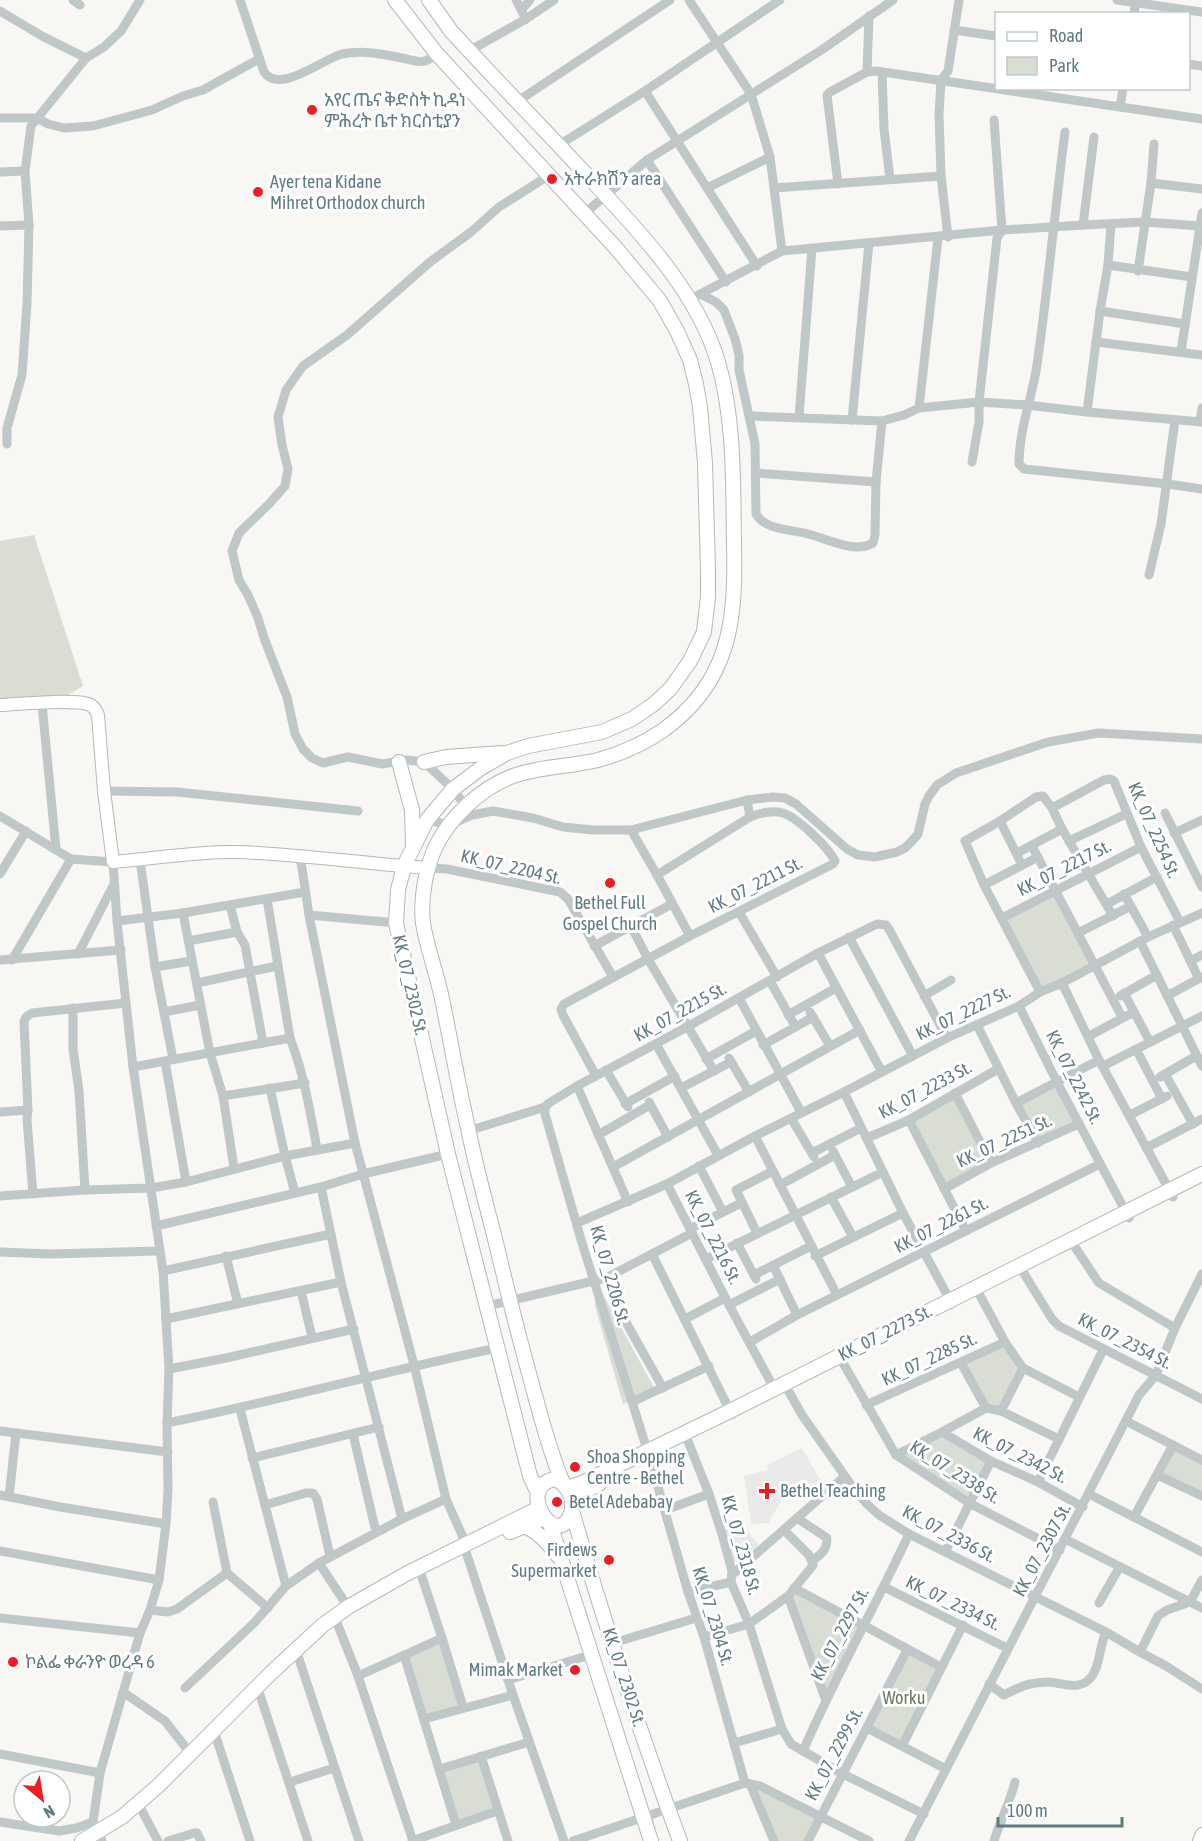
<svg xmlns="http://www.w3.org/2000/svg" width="1202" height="1841" font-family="'Asap Condensed','Noto Sans Ethiopic',sans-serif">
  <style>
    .built { fill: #e8e9e8 }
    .green { fill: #d9ddd3 }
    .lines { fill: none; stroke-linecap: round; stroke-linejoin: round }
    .secondary-casing { stroke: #b0babc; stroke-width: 14 }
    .primary-casing { stroke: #b1babc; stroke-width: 16 }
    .street { stroke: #c0c7c9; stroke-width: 9 }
    .secondary { stroke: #fff; stroke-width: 12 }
    .primary { stroke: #fff; stroke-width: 14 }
    .poi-dot { fill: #ef1d24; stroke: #fff; stroke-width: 2 }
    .labels { text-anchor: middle; stroke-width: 6; stroke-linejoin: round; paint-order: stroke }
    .poi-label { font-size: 18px; fill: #607b82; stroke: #fff; text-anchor: start }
    .street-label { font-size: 18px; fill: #607b82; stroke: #fff }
    .park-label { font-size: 18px; fill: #6b7960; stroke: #fff }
  </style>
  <rect width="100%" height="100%" fill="#f8f7f4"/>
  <g class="built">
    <polygon points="802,1448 822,1483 800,1498 791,1485 768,1523 751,1524 744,1476 768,1470 767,1465"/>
    <polygon points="739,1521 759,1545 737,1562 732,1560 722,1532"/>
  </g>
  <g class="green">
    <polygon points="34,535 83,686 44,709 0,710 0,541"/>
    <polygon points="1056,890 1095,966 1040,992 1002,920"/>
    <polygon points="1057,1082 1079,1124 1038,1143 1016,1103"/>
    <polygon points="955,1093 991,1163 944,1189 909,1120"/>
    <polygon points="595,1280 656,1391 623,1404 595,1306"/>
    <polygon points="1005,1342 1023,1368 1001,1411 986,1408 961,1363"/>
    <polygon points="942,1432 991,1461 971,1504 896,1455"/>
    <polygon points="1173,1445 1202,1460 1202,1496 1157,1475"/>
    <polygon points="794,1588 863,1627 825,1698 788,1596"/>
    <polygon points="442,1638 463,1707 424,1719 404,1655"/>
    <polygon points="907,1650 941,1667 902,1746 867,1728"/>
    <polygon points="481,1756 497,1811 456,1825 440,1769"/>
    <polygon points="750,1784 820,1816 808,1841 775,1841"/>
  </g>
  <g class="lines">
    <defs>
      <g id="secondary">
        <path d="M0 705C21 704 70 699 88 704 94 706 96 710 98 715L104 791 113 862C154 859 195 851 237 852 301 854 364 864 429 868"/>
        <polyline points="1199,1841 1202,1834"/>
      </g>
      <g id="primary">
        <polyline points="395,0 437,54 616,248 660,301 677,331 690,360 696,384 700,407 705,463 708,570 708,597 704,632 690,661 671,688 654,704 632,719 602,732 528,746 507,753 481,768 453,789 427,820 404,866 398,890 396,923 448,1154 530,1476 538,1493"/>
        <path d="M429 0 451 31C494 78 539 124 583 171 634 226 696 288 718 362 735 420 733 486 734 545 736 621 730 683 662 731 643 744 620 754 598 760 570 767 540 766 513 776 481 788 451 816 436 846 426 867 420 899 423 923 427 948 437 974 442 999 451 1042 458 1085 468 1128 476 1168 487 1207 497 1247 509 1298 522 1349 536 1399 544 1428 551 1455 563 1483"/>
        <polyline points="399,762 412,810 413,845"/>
        <polyline points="424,762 446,757 502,753"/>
        <path d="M555 1479C569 1485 577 1503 569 1518 554 1547 515 1487 555 1479Z"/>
        <polyline points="567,1488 584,1482 730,1411 1202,1174"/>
        <polyline points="572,1499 599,1484"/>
        <path d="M572 1511C604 1622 640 1733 680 1841"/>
        <polyline points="550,1524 651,1841"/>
        <path d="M524 1526C539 1532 548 1543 558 1556"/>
        <polyline points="510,1532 544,1518"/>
        <polyline points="82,1841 122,1817 158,1786 272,1672 323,1625 348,1607 406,1574 539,1508"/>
      </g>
    </defs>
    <use href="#secondary" class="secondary-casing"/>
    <use href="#primary" class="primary-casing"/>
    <g class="street">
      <polyline points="73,0 80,5"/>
      <path d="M240 0 264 72C280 95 322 59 342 54 362 50 383 54 402 58 409 59 418 63 425 61 429 60 433 56 437 54"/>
      <polyline points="516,0 526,19"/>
      <polyline points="689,0 751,94 770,157 782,251"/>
      <polyline points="1117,0 1202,12"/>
      <polyline points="522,9 530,0"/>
      <polyline points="0,11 42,36 86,58"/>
      <polyline points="1134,14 1136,0"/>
      <polyline points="954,30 996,36"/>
      <polyline points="469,51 526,19 554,0"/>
      <polyline points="1188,64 1202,66"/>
      <polyline points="867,72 869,16"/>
      <polyline points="882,72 884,129 890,179"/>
      <polyline points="645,91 757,266"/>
      <polyline points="518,101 670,0"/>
      <polyline points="1120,107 1123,88"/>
      <polyline points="0,118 37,118 48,124 64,128 93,126 152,110 183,96 203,90 259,59"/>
      <path d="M1065 132C1055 209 1048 287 1037 365 1032 398 1019 430 1019 464L1024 469 1168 484 1202 489"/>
      <polyline points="559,145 645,91 780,0"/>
      <polyline points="647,160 726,282"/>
      <polyline points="0,172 25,171"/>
      <polyline points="1151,183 1202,189"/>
      <polyline points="838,184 827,95 830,92 867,72 876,71 1202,119"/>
      <polyline points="707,188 770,157"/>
      <polyline points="774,188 941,176"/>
      <polyline points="584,214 647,160 823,49 893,0"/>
      <polyline points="1083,225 1094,137"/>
      <polyline points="0,226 29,225"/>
      <polyline points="948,237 941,176 939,115 941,80 948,71 959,0"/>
      <polyline points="1108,265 1192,277"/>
      <polyline points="1138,271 1151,183 1154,144"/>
      <path d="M700 294 716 302 724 310 735 339 739 355V370L755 444 756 514C766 531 792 529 808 534 828 539 854 554 873 543L875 535 876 482 882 421"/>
      <polyline points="689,300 782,251 1002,230 1083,225 1145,222 1200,226"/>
      <polyline points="1100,311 1185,324"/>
      <polyline points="1096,342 1202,355"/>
      <polyline points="1181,352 1202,213"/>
      <polyline points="919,408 938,238"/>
      <polyline points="1087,412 1100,311 1108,265 1111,224"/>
      <polyline points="750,416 882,421 904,415 919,408 979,402 1027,405 1087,412 1202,422"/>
      <polyline points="799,417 812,248"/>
      <polyline points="852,420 869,243"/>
      <polyline points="1200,422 1202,408"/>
      <polyline points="7,444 7,428 22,375 27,304 29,225 25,171 31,126 86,58 104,47 121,31 140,0"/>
      <polyline points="972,462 979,422 979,402 997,238 1002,230 994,120"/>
      <polyline points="756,473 876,482"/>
      <polyline points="1149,575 1161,524 1175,420"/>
      <polyline points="42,704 56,849"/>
      <polyline points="104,791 177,792 358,811"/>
      <polyline points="747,800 773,797 785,798 796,804 847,849 858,855 875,857 897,852 905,848 912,841 918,834 925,804 929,796 937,785 956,773 1048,742 1099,733 1202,739"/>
      <polyline points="466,807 453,789 424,762 407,760 382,764 348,757 323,763 312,758 303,749 295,734 287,697 264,638 258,618 248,595 239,580 232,551 239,533 269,504 285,486 288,469 282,445 278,417 286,390 303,366 347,335 430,262 471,232 499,207 548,176"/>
      <polyline points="1052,808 1104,780 1110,779 1114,781 1141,847 1180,922"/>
      <polyline points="1165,813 1202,887"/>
      <polyline points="0,816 71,859 113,862 117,921 133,1067 163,1271 169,1369 167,1423 168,1490 166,1524 159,1580 150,1610 140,1633 100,1773 93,1822 97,1832"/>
      <polyline points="427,820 450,825 472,815 493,811 533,818 563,827 593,830 631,830 747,800 750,817"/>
      <polyline points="1000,821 1019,859"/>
      <polyline points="631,830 657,875 690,936"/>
      <polyline points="1174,833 1202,820"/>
      <polyline points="1069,841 1126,814"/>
      <polyline points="1032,846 1122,1017"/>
      <polyline points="1017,853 1062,829"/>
      <polyline points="300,855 309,915 355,1143 414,1365 446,1499 466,1544"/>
      <polyline points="140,860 155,967 173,1059"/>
      <polyline points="429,868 447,869 560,892 568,899 613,977"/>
      <polyline points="0,874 26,831"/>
      <polyline points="984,885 1038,857"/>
      <polyline points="1124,894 1148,937"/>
      <path d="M267 899 290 1038C304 1074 310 1111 317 1149"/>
      <polyline points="1107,904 1157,877"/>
      <polyline points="230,905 237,932 245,945 263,1043"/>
      <polyline points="739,912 777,977"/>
      <polyline points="183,913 210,1053 223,1096 234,1168"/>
      <polyline points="309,915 396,923"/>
      <polyline points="1002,918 1141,847"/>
      <polyline points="117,921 183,913 305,892"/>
      <polyline points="1173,925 1199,979"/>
      <polyline points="631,926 648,959 714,1071"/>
      <polyline points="1078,933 1131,906"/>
      <polyline points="849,937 913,1056"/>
      <polyline points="188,941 237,932"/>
      <polyline points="1140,941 1202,1066"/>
      <polyline points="594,946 672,904"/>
      <polyline points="818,953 882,1072"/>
      <polyline points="78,954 114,884"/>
      <polyline points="0,960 121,950"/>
      <polyline points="12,960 71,859"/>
      <polyline points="1190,961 1202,955"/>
      <polyline points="155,967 191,961"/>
      <polyline points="770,981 795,1026"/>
      <polyline points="197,983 277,966"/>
      <polyline points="1062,983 1099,1060 1173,1197"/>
      <polyline points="1040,992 984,885 965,841 1000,821 1036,797 1043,796 1052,808 1062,829 1113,916"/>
      <polyline points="1124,993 1150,1042"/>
      <polyline points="924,996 951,980"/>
      <polyline points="1120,996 1157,975"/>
      <polyline points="1167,996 1202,977"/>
      <polyline points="739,998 801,1112"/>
      <polyline points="1019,1006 1057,1082 1129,1218"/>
      <polyline points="73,1008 73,1049 79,1091 85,1190"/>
      <polyline points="164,1012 200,1005"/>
      <polyline points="810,1012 830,1046"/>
      <polyline points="788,1015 836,988"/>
      <polyline points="977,1025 1016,1103 1038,1143"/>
      <polyline points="1089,1036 1134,1012"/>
      <polyline points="656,1044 718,1155"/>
      <polyline points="763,1045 813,1017"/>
      <polyline points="1136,1049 1162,1099"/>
      <polyline points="729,1058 749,1092"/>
      <polyline points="706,1059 756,1031"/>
      <polyline points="165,1061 186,1182"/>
      <polyline points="1103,1066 1202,1016"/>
      <polyline points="133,1067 290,1038"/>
      <polyline points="606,1070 628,1107"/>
      <polyline points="1165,1074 1193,1124"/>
      <path d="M596 1076 563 1015 561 1009 564 1004 690 936 833 864 835 861C828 847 798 818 783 813 772 810 760 813 750 817L657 875"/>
      <polyline points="1160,1077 1196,1056"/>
      <polyline points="577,1086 628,1202"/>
      <polyline points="270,1088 285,1156 295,1193"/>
      <polyline points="681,1088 731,1062"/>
      <polyline points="844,1092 903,1213 952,1304"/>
      <polyline points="955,1093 991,1163"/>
      <polyline points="223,1096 305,1083"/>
      <polyline points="649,1102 668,1137"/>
      <polyline points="1016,1103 1099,1060"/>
      <polyline points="625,1104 675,1076"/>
      <polyline points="545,1107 545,1114 582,1243 650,1459 688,1592 704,1637 745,1783"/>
      <polyline points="0,1112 28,1110"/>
      <polyline points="1130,1115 1167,1096"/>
      <polyline points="791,1118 814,1157"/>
      <polyline points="909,1120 966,1231"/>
      <polyline points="468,1131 545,1107 549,1103 577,1086 687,1027 818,953 877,924 886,925 890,931 947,1038"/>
      <polyline points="598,1135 650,1105"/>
      <polyline points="755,1136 837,1295"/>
      <polyline points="867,1138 909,1120 998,1069"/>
      <polyline points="1146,1148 1202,1119"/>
      <polyline points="833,1151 852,1187"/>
      <polyline points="812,1153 861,1128"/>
      <polyline points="699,1166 723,1212"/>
      <polyline points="613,1167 860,1030"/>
      <polyline points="667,1184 729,1305 776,1392"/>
      <polyline points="780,1185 835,1155"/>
      <polyline points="321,1187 341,1282 402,1519"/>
      <polyline points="944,1189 991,1163 1079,1124"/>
      <polyline points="33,1194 27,1120 28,1110 24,1022 26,1017 32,1013 126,1003"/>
      <polyline points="0,1196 85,1190 151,1188 186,1182 285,1156 355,1143"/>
      <polyline points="831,1197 853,1237"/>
      <polyline points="577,1223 667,1184 755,1136 844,1092 947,1038 1019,1006 1040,992 1062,983 1148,937 1202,913"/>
      <polyline points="156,1226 321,1187 363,1174 448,1154"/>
      <polyline points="690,1229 741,1203"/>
      <polyline points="757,1233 736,1190 773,1171"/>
      <polyline points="1071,1241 1099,1283 1175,1328"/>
      <polyline points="737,1243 756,1279"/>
      <polyline points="0,1252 50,1254 159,1251"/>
      <polyline points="652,1254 732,1415"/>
      <polyline points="226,1256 238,1304"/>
      <polyline points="815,1256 903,1213"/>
      <polyline points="706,1259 883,1172"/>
      <polyline points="773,1265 797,1315"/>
      <polyline points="1020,1267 1052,1319 1059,1326 1202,1399"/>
      <polyline points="163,1271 331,1234"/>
      <polyline points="754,1275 811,1246"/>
      <polyline points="606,1278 628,1326 663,1388"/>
      <polyline points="976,1288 1005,1342 1023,1368 1079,1397"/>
      <polyline points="301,1291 312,1337"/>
      <polyline points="729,1305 780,1279"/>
      <polyline points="487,1306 606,1278 692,1233"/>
      <polyline points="166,1319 341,1282"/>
      <polyline points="685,1319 725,1298"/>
      <polyline points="748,1340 750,1342 797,1315 1100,1164"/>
      <polyline points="839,1356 896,1455 971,1504 1060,1550"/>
      <polyline points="961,1363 986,1408 1001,1411 1059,1439"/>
      <polyline points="169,1369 226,1358 354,1329"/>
      <polyline points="784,1383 802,1415 854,1489 867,1504 879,1515 909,1534 1106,1632 1140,1652 1166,1666 1202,1689"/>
      <polyline points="632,1402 709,1366"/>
      <polyline points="866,1405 1005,1342"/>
      <polyline points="240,1409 286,1586"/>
      <polyline points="1001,1411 1023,1368"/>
      <polyline points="1126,1421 1202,1460"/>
      <path d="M167 1423C278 1401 386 1371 497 1348"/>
      <polyline points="0,1431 168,1452"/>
      <polyline points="942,1432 991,1461 1038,1482 1083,1507"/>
      <polyline points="353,1434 376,1532"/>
      <polyline points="685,1434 709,1494 722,1534 732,1571 731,1582 749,1624 782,1729 791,1744 843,1774 924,1814"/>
      <polyline points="896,1455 942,1432 986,1408"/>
      <polyline points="252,1458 379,1427"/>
      <polyline points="1157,1475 1202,1496"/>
      <polyline points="1038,1482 1103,1350"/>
      <polyline points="1089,1494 1202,1552"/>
      <polyline points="0,1495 60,1507 166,1524"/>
      <polyline points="9,1497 16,1433"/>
      <polyline points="213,1502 227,1573"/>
      <polyline points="265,1505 306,1493 313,1493 317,1499 330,1556"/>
      <polyline points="665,1510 709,1494"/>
      <polyline points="1134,1517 1173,1445"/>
      <path d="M797 1518 827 1538C827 1551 821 1554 812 1561"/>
      <polyline points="1065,1539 1202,1608"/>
      <polyline points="0,1551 159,1580"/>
      <polyline points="466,1552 513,1695 564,1841"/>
      <polyline points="945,1552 991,1461"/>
      <polyline points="421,1574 442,1638 463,1707"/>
      <polyline points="733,1574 844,1477"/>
      <polyline points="884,1587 1007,1648"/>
      <polyline points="794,1588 941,1667"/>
      <polyline points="688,1592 731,1582"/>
      <polyline points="788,1596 825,1698"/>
      <polyline points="1190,1602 1202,1580"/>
      <polyline points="1099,1603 1119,1568"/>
      <polyline points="348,1607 319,1563 402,1519 446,1499"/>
      <polyline points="150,1610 168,1612 177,1609 227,1573 268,1608"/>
      <polyline points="0,1618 140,1633"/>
      <polyline points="337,1623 358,1676 413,1841"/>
      <polyline points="704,1637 749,1624 788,1596 810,1569 813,1565 809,1555 784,1530"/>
      <polyline points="613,1643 696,1618"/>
      <polyline points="1140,1652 1158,1616 1167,1610 1190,1602"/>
      <polyline points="404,1655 456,1825"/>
      <polyline points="298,1656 359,1841"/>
      <polyline points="358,1676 442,1638"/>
      <polyline points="508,1680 590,1655"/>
      <path d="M989 1684 1004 1695C1012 1691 1021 1686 1030 1684 1036 1683 1043 1682 1049 1682 1063 1683 1081 1692 1092 1676 1101 1663 1099 1646 1106 1632"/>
      <polyline points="185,1688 255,1622 286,1586 319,1563"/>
      <polyline points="123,1692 165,1721 190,1753"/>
      <polyline points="259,1692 308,1841"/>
      <polyline points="424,1719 513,1695"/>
      <polyline points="867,1728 946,1769"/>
      <polyline points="215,1734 250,1841"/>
      <polyline points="734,1743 782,1729"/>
      <polyline points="902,1746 963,1625"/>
      <path d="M803 1751C835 1677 875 1607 909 1534"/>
      <polyline points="0,1754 100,1773"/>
      <polyline points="481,1756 508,1841"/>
      <polyline points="440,1769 529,1742"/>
      <polyline points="290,1782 334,1768"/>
      <polyline points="745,1783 760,1786 869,1841"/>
      <polyline points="750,1784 774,1841"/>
      <polyline points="141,1809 158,1841"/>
      <polyline points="0,1822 59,1831 76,1828 93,1822"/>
      <polyline points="101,1838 102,1841"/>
      <polyline points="168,1841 194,1833 197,1833 201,1841"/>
      <polyline points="412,1841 497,1811"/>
      <polyline points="573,1841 745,1783"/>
      <polyline points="808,1841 907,1650"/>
      <polyline points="909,1841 1139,1395 1156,1375 1175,1328 1202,1274"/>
      <path d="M994 1841C1000 1821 1010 1802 1015 1782"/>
    </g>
    <use href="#secondary" class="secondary"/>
    <use href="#primary" class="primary"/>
  </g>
  <g class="poi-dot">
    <circle cx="312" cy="110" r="6"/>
    <circle cx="552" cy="179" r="6"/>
    <circle cx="258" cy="192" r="6"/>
    <circle cx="610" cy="883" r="6"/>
    <circle cx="575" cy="1467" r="6"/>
    <path d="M764 1482h6v6h6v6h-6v6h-6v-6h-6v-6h6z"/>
    <circle cx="557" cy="1502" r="6"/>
    <circle cx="609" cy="1560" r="6"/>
    <circle cx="13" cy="1662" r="6"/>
    <circle cx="575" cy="1670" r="6"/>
  </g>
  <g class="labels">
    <g class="poi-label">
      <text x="324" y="106">አየር ጤና ቅድስት ኪዳነ<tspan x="324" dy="21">ምሕረት ቤተ ክርስቲያን</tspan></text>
      <text x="564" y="185">አትራክሽን area</text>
      <text x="270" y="188">Ayer tena Kidane<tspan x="270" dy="21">Mihret Orthodox church</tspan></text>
      <text x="610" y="909" text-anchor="middle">Bethel Full<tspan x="610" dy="21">Gospel Church</tspan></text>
      <text x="587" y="1463">Shoa Shopping<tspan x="587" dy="21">Centre - Bethel</tspan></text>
      <text x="780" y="1497">Bethel Teaching</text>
      <text x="569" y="1508">Betel Adebabay</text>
      <text x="597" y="1556" text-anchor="end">Firdews<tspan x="597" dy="21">Supermarket</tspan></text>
      <text x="25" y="1668">ኮልፌ ቀራንዮ ወረዳ 6</text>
      <text x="563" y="1676" text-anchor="end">Mimak Market</text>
    </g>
    <g class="street-label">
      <text transform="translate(1154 830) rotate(66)" y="6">KK_07_2254 St.</text>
      <text transform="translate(511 867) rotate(13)" y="6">KK_07_2204 St.</text>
      <text transform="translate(1064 868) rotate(-27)" y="6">KK_07_2217 St.</text>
      <text transform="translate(755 885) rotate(-27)" y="6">KK_07_2211 St.</text>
      <text transform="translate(410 985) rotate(77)" y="6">KK_07_2302 St.</text>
      <text transform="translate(680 1012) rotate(-29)" y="6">KK_07_2215 St.</text>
      <text transform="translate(963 1013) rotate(-26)" y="6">KK_07_2227 St.</text>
      <text transform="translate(1074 1077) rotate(63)" y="6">KK_07_2242 St.</text>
      <text transform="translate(925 1090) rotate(-28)" y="6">KK_07_2233 St.</text>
      <text transform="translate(1004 1141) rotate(-25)" y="6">KK_07_2251 St.</text>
      <text transform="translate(941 1225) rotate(-27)" y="6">KK_07_2261 St.</text>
      <text transform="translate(713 1237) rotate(63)" y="6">KK_07_2216 St.</text>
      <text transform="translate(610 1275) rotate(74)" y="6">KK_07_2206 St.</text>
      <text transform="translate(885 1333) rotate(-27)" y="6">KK_07_2273 St.</text>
      <text transform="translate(1125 1341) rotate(27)" y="6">KK_07_2354 St.</text>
      <text transform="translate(929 1359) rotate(-25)" y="6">KK_07_2285 St.</text>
      <text transform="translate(1020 1455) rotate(27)" y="6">KK_07_2342 St.</text>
      <text transform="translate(955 1472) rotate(32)" y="6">KK_07_2338 St.</text>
      <text transform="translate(949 1534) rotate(28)" y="6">KK_07_2336 St.</text>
      <text transform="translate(741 1545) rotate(74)" y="6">KK_07_2318 St.</text>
      <text transform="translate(1042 1550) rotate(-62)" y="6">KK_07_2307 St.</text>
      <text transform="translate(953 1603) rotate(26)" y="6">KK_07_2334 St.</text>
      <text transform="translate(713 1616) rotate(73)" y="6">KK_07_2304 St.</text>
      <text transform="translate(840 1634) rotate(-62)" y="6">KK_07_2297 St.</text>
      <text transform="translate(624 1677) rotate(72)" y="6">KK_07_2302 St.</text>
      <text transform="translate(834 1754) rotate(-62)" y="6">KK_07_2299 St.</text>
    </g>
    <g class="park-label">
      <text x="904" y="1704">Worku</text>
    </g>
  </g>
  <rect x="995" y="12" width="195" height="78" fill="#ffffff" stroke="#bfcacd" stroke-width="1.5"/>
  <rect x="1007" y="32" width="30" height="9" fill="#ffffff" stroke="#bfcacd" stroke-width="1.5"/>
  <text x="1049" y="42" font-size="18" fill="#607b82">Road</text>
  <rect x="1007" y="57" width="30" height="18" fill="#d9ddd3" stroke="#bfcacd" stroke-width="1.5"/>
  <text x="1049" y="72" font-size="18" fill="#607b82">Park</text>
  <g transform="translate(42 1799) rotate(150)"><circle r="28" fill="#ffffff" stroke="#bfcacd" stroke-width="1.5"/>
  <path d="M0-4.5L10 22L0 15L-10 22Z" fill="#ef1d24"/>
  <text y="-9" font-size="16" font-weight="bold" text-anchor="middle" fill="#607b82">N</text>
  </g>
  <path d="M998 1817v9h124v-9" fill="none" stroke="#607b82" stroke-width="3"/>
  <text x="1007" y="1817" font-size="18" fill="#607b82" stroke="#ffffff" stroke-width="4.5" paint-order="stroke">100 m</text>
</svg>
